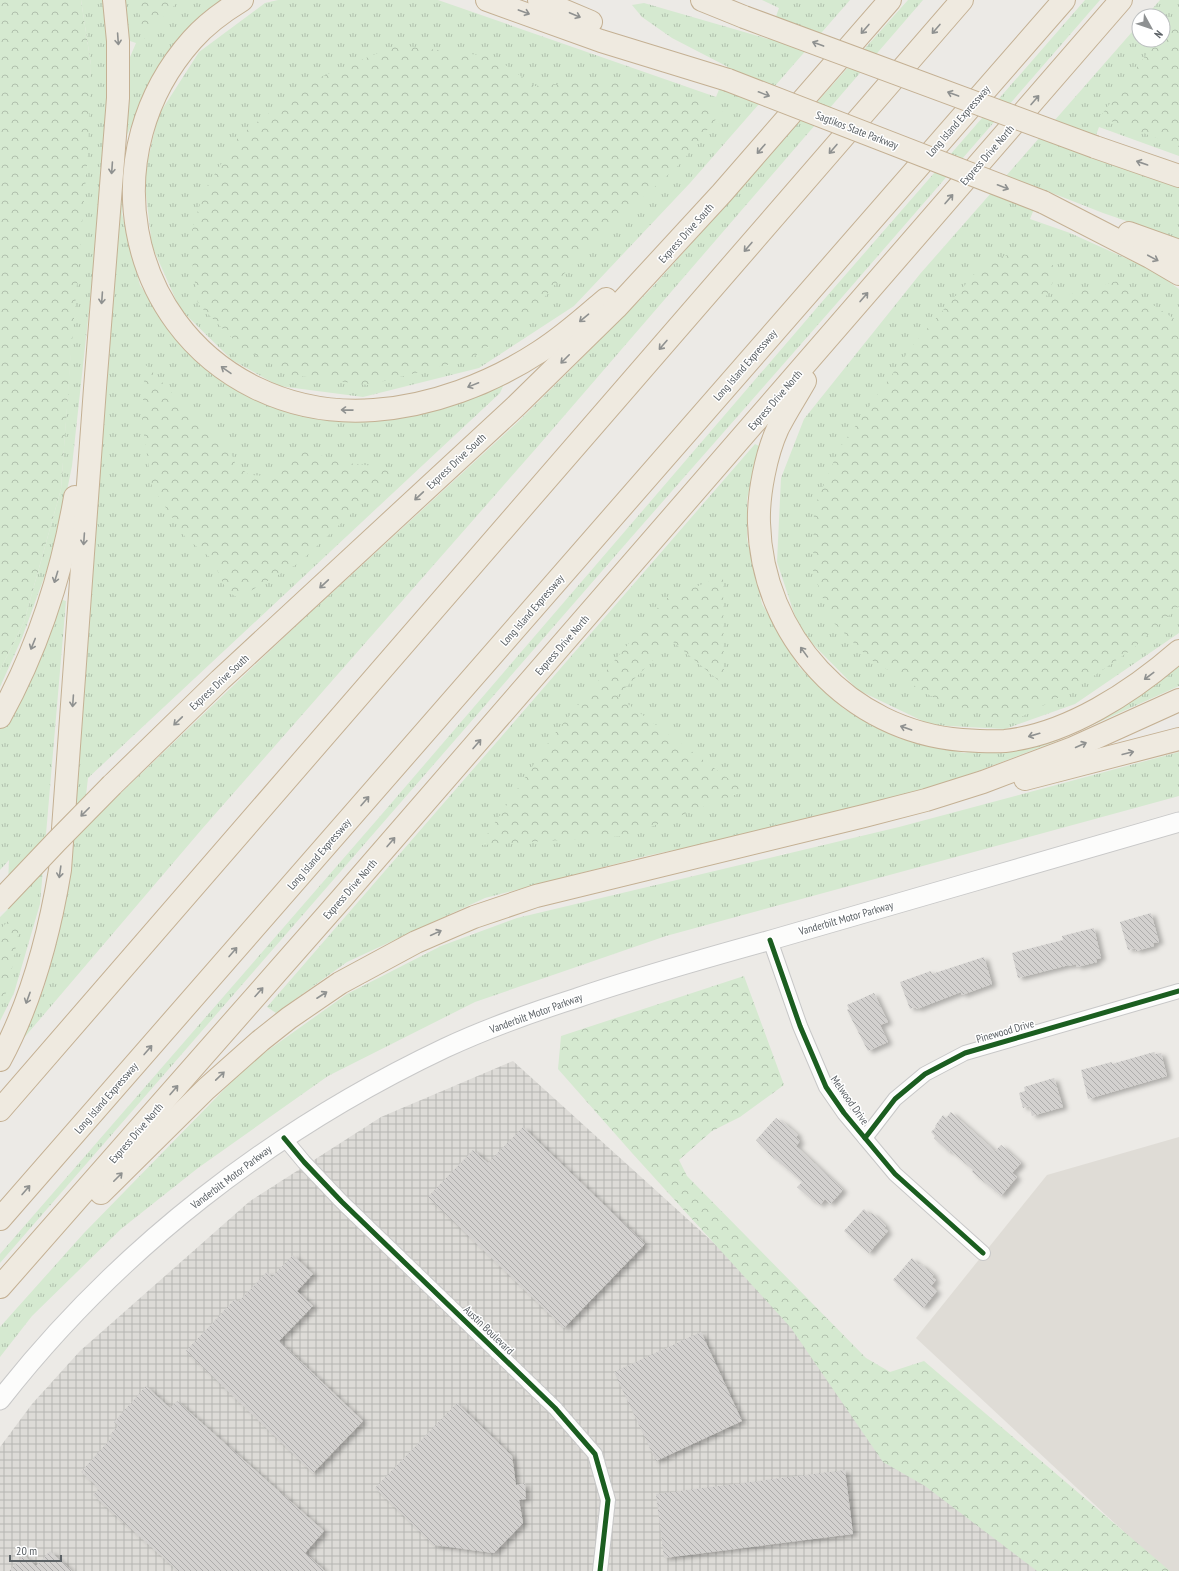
<svg xmlns="http://www.w3.org/2000/svg" width="1179" height="1571" font-family="'PT Sans Narrow',sans-serif">
  <style>
    .industrial { fill: url(#industrial-grid) }
    .education { fill: #dfdcd6 }
    .grass { fill: url(#grass-tufts) }
    .forest { fill: url(#forest-crowns) }
    .building { fill: url(#building-back-hatch); filter: url(#shadow) }
    .lines { fill: none; stroke-linecap: round; stroke-linejoin: round }
    .street-casing { stroke: #c7c7c7; stroke-width: 16 }
    .secondary-casing { stroke: #c8c8c8; stroke-width: 21 }
    .highway-casing { stroke: #c4b093; stroke-width: 24 }
    .street { stroke: #fcfcfb; stroke-width: 14 }
    .secondary { stroke: #fcfcfb; stroke-width: 19 }
    .highway { stroke: #efeae0; stroke-width: 22 }
    .highway-bridge-casing { stroke: #c4b093; stroke-width: 24; stroke-linecap: butt }
    .highway-bridge { stroke: #efeae0; stroke-width: 22 }
    .cycleway-casing { stroke: #fff; stroke-width: 8 }
    .cycleway { stroke: #1b5e20; stroke-width: 5 }
    .oneway { stroke: #8f9190 }
    .labels { text-anchor: middle; stroke-width: 3; stroke-linejoin: round; paint-order: stroke }
    .street-label { font-size: 11px; fill: #5b6165; stroke: #fff }
  </style>
  <defs>
    <pattern id="industrial-grid" width="8" height="8" patternUnits="userSpaceOnUse"><rect width="8" height="8" fill="#dddbd7"/><path d="M0 4h8M4 0v8" fill="none" stroke="#b6b5b2"/></pattern>
    <pattern id="grass-tufts" width="24" height="20" patternUnits="userSpaceOnUse"><rect width="24" height="20" fill="#d5e9d0"/><path d="M3 7l-1-3M5 7V3M7 7l1-3M15 17l-1-3M17 17v-4M19 17l1-3" fill="none" stroke="#b0c0ac"/></pattern>
    <pattern id="forest-crowns" width="20" height="18" patternUnits="userSpaceOnUse"><rect width="20" height="18" fill="#d5e9d0"/><path d="M2 6a3 3 0 1 1 6 0M12 15a3 3 0 1 1 6 0" fill="none" stroke="#b0c0ac"/></pattern>
    <pattern id="building-back-hatch" width="6" height="6" patternUnits="userSpaceOnUse"><rect width="6" height="6" fill="#d3d1cf"/><path d="M-1 5l2 2M0 0l6 6M5-1l2 2" fill="none" stroke="#aeadac"/></pattern>
    <filter id="shadow"><feDropShadow dx="4.5" dy="2.5" stdDeviation="2" flood-color="#0004"/></filter>
  </defs>
  <rect width="100%" height="100%" fill="#eceae6"/>
  <polygon class="industrial" points="513,1061 1076,1571 0,1571 0,1447 32,1404 80,1351 250,1201 381,1117"/>
  <polygon class="education" points="1179,1137 1179,1571 1166,1571 916,1338 1047,1175"/>
  <g class="grass">
    <polygon points="81,0 104,0 108,20 109,71 99,219 72,466 56,545 22,638 0,687 0,670 24,622 61,489 91,65"/>
    <polygon points="119,0 230,0 156,75 125,139 122,214 140,285 181,346 246,394 322,418 504,384 500,393 88,778 82,830 299,623 519,421 650,290 908,0 923,0 539,445 202,829 23,1039 45,985 68,851 127,64 136,43 124,39"/>
    <polygon points="278,0 438,0 716,97 728,67 672,38 642,17 632,5 644,3 768,39 779,8 762,0 850,0 690,183 574,306 479,368 363,397 279,386 232,360 180,309 152,246 144,177 158,116 199,52 265,3"/>
    <polygon points="1085,0 1100,0 837,303 636,532 0,1263 0,1254 382,814 827,296"/>
    <polygon points="1160,0 1179,0 1179,156 1099,127 1088,157 1179,187 1179,239 1103,213 1042,189 1030,219 1070,233 1154,271 1179,289 1179,633 1075,704 1005,729 931,725 858,690 800,631 777,562 781,478 804,419 920,274 1139,24 1139,40 1163,40 1163,16 1146,16"/>
    <polygon points="755,444 759,446 747,499 747,539 762,604 799,667 844,709 898,738 964,753 1046,739 1093,720 1140,695 1179,662 1179,686 1059,740 947,783 782,827 646,856 485,898 347,962 276,1013 267,1007"/>
    <polygon points="53,597 66,601 40,904 14,993 0,1021 0,917 7,910 9,860 0,870 0,717"/>
    <polygon points="1179,752 1179,796 666,936 475,1002 328,1076 198,1168 121,1229 32,1316 0,1357 0,1327 84,1233 250,1063 347,994 441,946 517,918 899,827"/>
  </g>
  <g class="forest">
    <polygon points="0,0 81,0 91,65 88,153 71,354 61,489 24,622 0,670"/>
    <polygon points="137,0 179,0 144,39"/>
    <polygon points="1179,20 1179,146 1100,117 1157,40 1163,40 1163,33"/>
    <polygon points="397,45 495,57 534,86 622,79 724,109 681,163 580,255 531,313 471,359 368,385 292,375 242,348 198,304 189,240 204,191 239,136 311,81"/>
    <polygon points="1025,249 1059,269 1044,301 1117,281 1179,322 1179,606 1134,648 1075,689 1009,723 936,699 870,659 830,619 813,570 814,508 839,449 913,345 984,263"/>
    <polygon points="145,364 189,411 200,419 228,445 235,463 249,475 272,476 296,448 346,463 395,468 373,493 299,563 238,598 227,591 212,559 186,538 152,487 142,422"/>
    <polygon points="723,576 724,685 672,641 617,696 745,791 627,836 480,845 552,737 665,599"/>
    <polygon points="8,921 20,924 8,990 0,1002 0,930"/>
    <polygon points="744,976 784,1085 740,1117 712,1131 679,1160 687,1176 866,1358 890,1372 924,1361 1170,1571 1037,1571 925,1486 883,1462 791,1328 632,1153 558,1069 561,1036"/>
  </g>
  <g class="building">
    <polygon points="1151,913 1159,942 1153,943 1154,946 1136,951 1135,948 1128,950 1120,922"/>
    <polygon points="1094,928 1101,958 1096,959 1097,962 1077,967 1076,964 1069,966 1069,965 1018,978 1012,953 1063,940 1062,936"/>
    <polygon points="984,957 992,984 962,995 961,992 917,1009 915,1007 910,1009 900,982 931,971 932,974"/>
    <polygon points="874,993 888,1022 880,1025 888,1042 868,1051 847,1010 849,1009 847,1005"/>
    <polygon points="1154,1052 1155,1054 1161,1053 1167,1076 1088,1099 1081,1070 1112,1062 1112,1064"/>
    <polygon points="1054,1078 1063,1107 1032,1116 1029,1106 1023,1108 1019,1093 1025,1091 1024,1087"/>
    <polygon points="951,1112 995,1151 1001,1145 1021,1163 1012,1173 1017,1177 1001,1196 972,1172 973,1170 950,1150 949,1152 934,1138 935,1136 931,1132 936,1127 935,1126 943,1115 946,1118"/>
    <polygon points="776,1118 781,1122 782,1121 798,1135 796,1137 800,1141 796,1146 843,1190 830,1204 825,1199 820,1205 814,1200 813,1201 797,1187 802,1182 767,1152 768,1152 756,1140"/>
    <polygon points="523,1127 645,1244 564,1328 428,1197 473,1150 488,1163"/>
    <polygon points="864,1209 870,1215 872,1213 886,1226 884,1228 888,1231 869,1253 844,1231"/>
    <polygon points="293,1255 313,1274 297,1291 313,1306 279,1341 363,1421 313,1473 186,1351 235,1299 238,1302 267,1272 272,1277"/>
    <polygon points="912,1258 919,1265 921,1264 934,1275 932,1277 936,1280 931,1286 937,1291 923,1308 893,1280"/>
    <polygon points="701,1332 742,1421 656,1461 614,1372"/>
    <polygon points="146,1386 170,1408 177,1401 324,1531 305,1553 325,1571 178,1571 93,1495 99,1488 81,1472 112,1437 110,1435 118,1426 114,1422"/>
    <polygon points="457,1403 512,1456 516,1485 525,1483 526,1499 519,1500 523,1523 494,1553 434,1545 375,1488"/>
    <polygon points="845,1470 853,1534 664,1558 656,1494"/>
    <polygon points="50,1551 72,1571 9,1571 24,1555 36,1566"/>
  </g>
  <g class="lines">
    <defs>
      <g id="street">
        <polyline points="770,940 800,1026 826,1087 844,1113 895,1174 983,1253"/>
        <polyline points="284,1138 304,1162 342,1202 555,1408 595,1454 608,1500 600,1571"/>
        <polyline points="865,1138 895,1099 925,1074 965,1053 1179,991"/>
      </g>
      <path id="secondary" d="M0 1400C118 1249 272 1130 445 1048 488 1028 533 1012 577 998 641 976 706 958 771 940 907 901 1043 861 1179 822"/>
      <g id="highway">
        <path d="M242 0C224 11 206 24 192 40 94 150 123 323 256 388 293 406 333 413 374 410 431 406 490 384 539 352 563 337 585 317 606 299"/>
        <polyline points="487,0 601,41 728,80"/>
        <polyline points="539,0 591,22"/>
        <polyline points="702,0 744,17"/>
        <polyline points="1095,147 1179,176"/>
        <polyline points="1043,202 1150,257 1179,274"/>
        <polyline points="1129,233 1179,251"/>
        <path d="M805 381C796 397 786 412 778 428 766 454 758 495 759 523 762 636 849 731 962 740 976 741 991 742 1005 741 1068 734 1132 692 1179 651"/>
        <path d="M0 717C37 650 62 573 75 497"/>
        <polyline points="1025,779 1179,739"/>
        <polyline points="112,785 220,680 516,406 616,308 722,193 890,0"/>
        <path d="M0 1060C32 1001 49 936 60 870L95 388 118 98V41L114 0"/>
        <polyline points="0,1110 962,0"/>
        <polyline points="101,1193 206,1089 260,1041 289,1018 340,983 416,942 474,917 536,896 864,816 926,800 983,782 1073,748 1179,700"/>
        <polyline points="0,1219 1064,0"/>
        <polyline points="0,1287 342,898 1121,0"/>
      </g>
    </defs>
    <use href="#street" class="street-casing"/>
    <use href="#secondary" class="secondary-casing"/>
    <use href="#highway" class="highway-casing"/>
    <use href="#street" class="street"/>
    <use href="#secondary" class="secondary"/>
    <use href="#highway" class="highway"/>
    <defs>
      <g id="highway-bridge">
        <polyline points="744,17 1095,147"/>
        <polyline points="728,80 1043,202"/>
        <polyline points="0,901 56,842 112,785"/>
      </g>
    </defs>
    <use href="#highway-bridge" class="highway-bridge-casing"/>
    <use href="#highway-bridge" class="highway-bridge"/>
    <defs>
      <g id="cycleway">
        <polyline points="770,940 800,1026 826,1087 844,1113 895,1174 983,1253"/>
        <polyline points="284,1138 304,1162 342,1202 555,1408 595,1454 608,1500 600,1571"/>
        <polyline points="865,1138 895,1099 925,1074 965,1053 1179,991"/>
      </g>
    </defs>
    <use href="#cycleway" class="cycleway-casing"/>
    <use href="#cycleway" class="cycleway"/>
  </g>
  <defs><path id="oneway-shaft" d="M-6 0H5M1.5-3L5.5 0L1.5 3" fill="none" stroke-width="1.6" stroke-linecap="round" stroke-linejoin="round"/></defs>
  <g class="oneway">
    <use href="#oneway-shaft" transform="translate(524 12) rotate(20)"/>
    <use href="#oneway-shaft" transform="translate(575 15) rotate(23)"/>
    <use href="#oneway-shaft" transform="translate(865 29) rotate(131)"/>
    <use href="#oneway-shaft" transform="translate(936 29) rotate(131)"/>
    <use href="#oneway-shaft" transform="translate(118 39) rotate(86)"/>
    <use href="#oneway-shaft" transform="translate(818 44) rotate(-160)"/>
    <use href="#oneway-shaft" transform="translate(764 94) rotate(21)"/>
    <use href="#oneway-shaft" transform="translate(953 94) rotate(-160)"/>
    <use href="#oneway-shaft" transform="translate(1035 100) rotate(-49)"/>
    <use href="#oneway-shaft" transform="translate(761 149) rotate(131)"/>
    <use href="#oneway-shaft" transform="translate(833 149) rotate(131)"/>
    <use href="#oneway-shaft" transform="translate(1142 163) rotate(-161)"/>
    <use href="#oneway-shaft" transform="translate(112 168) rotate(94)"/>
    <use href="#oneway-shaft" transform="translate(1003 187) rotate(21)"/>
    <use href="#oneway-shaft" transform="translate(949 199) rotate(-49)"/>
    <use href="#oneway-shaft" transform="translate(748 247) rotate(131)"/>
    <use href="#oneway-shaft" transform="translate(1153 258) rotate(28)"/>
    <use href="#oneway-shaft" transform="translate(864 297) rotate(-49)"/>
    <use href="#oneway-shaft" transform="translate(102 298) rotate(94)"/>
    <use href="#oneway-shaft" transform="translate(584 318) rotate(140)"/>
    <use href="#oneway-shaft" transform="translate(663 345) rotate(131)"/>
    <use href="#oneway-shaft" transform="translate(565 359) rotate(135)"/>
    <use href="#oneway-shaft" transform="translate(226 370) rotate(-145)"/>
    <use href="#oneway-shaft" transform="translate(473 385) rotate(158)"/>
    <use href="#oneway-shaft" transform="translate(347 410) rotate(-179)"/>
    <use href="#oneway-shaft" transform="translate(419 496) rotate(137)"/>
    <use href="#oneway-shaft" transform="translate(84 539) rotate(94)"/>
    <use href="#oneway-shaft" transform="translate(56 577) rotate(107)"/>
    <use href="#oneway-shaft" transform="translate(324 584) rotate(137)"/>
    <use href="#oneway-shaft" transform="translate(33 644) rotate(112)"/>
    <use href="#oneway-shaft" transform="translate(804 652) rotate(-126)"/>
    <use href="#oneway-shaft" transform="translate(1149 676) rotate(143)"/>
    <use href="#oneway-shaft" transform="translate(73 701) rotate(94)"/>
    <use href="#oneway-shaft" transform="translate(178 721) rotate(136)"/>
    <use href="#oneway-shaft" transform="translate(906 728) rotate(-161)"/>
    <use href="#oneway-shaft" transform="translate(1034 735) rotate(164)"/>
    <use href="#oneway-shaft" transform="translate(477 744) rotate(-49)"/>
    <use href="#oneway-shaft" transform="translate(1081 745) rotate(-24)"/>
    <use href="#oneway-shaft" transform="translate(1128 753) rotate(-14)"/>
    <use href="#oneway-shaft" transform="translate(365 801) rotate(-49)"/>
    <use href="#oneway-shaft" transform="translate(85 812) rotate(135)"/>
    <use href="#oneway-shaft" transform="translate(391 842) rotate(-49)"/>
    <use href="#oneway-shaft" transform="translate(60 872) rotate(98)"/>
    <use href="#oneway-shaft" transform="translate(436 933) rotate(-25)"/>
    <use href="#oneway-shaft" transform="translate(233 952) rotate(-49)"/>
    <use href="#oneway-shaft" transform="translate(259 992) rotate(-48)"/>
    <use href="#oneway-shaft" transform="translate(322 995) rotate(-33)"/>
    <use href="#oneway-shaft" transform="translate(28 998) rotate(110)"/>
    <use href="#oneway-shaft" transform="translate(148 1050) rotate(-49)"/>
    <use href="#oneway-shaft" transform="translate(220 1076) rotate(-44)"/>
    <use href="#oneway-shaft" transform="translate(174 1090) rotate(-49)"/>
    <use href="#oneway-shaft" transform="translate(118 1177) rotate(-45)"/>
    <use href="#oneway-shaft" transform="translate(26 1190) rotate(-49)"/>
  </g>
  <g class="labels">
    <g class="street-label">
      <text transform="translate(958 121) rotate(-49)" y="4">Long Island Expressway</text>
      <text transform="translate(857 130) rotate(21)" y="4">Sagtikos State Parkway</text>
      <text transform="translate(987 155) rotate(-49)" y="4">Express Drive North</text>
      <text transform="translate(686 233) rotate(-48)" y="4">Express Drive South</text>
      <text transform="translate(745 365) rotate(-49)" y="4">Long Island Expressway</text>
      <text transform="translate(775 400) rotate(-49)" y="4">Express Drive North</text>
      <text transform="translate(456 461) rotate(-43)" y="4">Express Drive South</text>
      <text transform="translate(532 610) rotate(-49)" y="4">Long Island Expressway</text>
      <text transform="translate(562 645) rotate(-49)" y="4">Express Drive North</text>
      <text transform="translate(219 682) rotate(-43)" y="4">Express Drive South</text>
      <text transform="translate(319 854) rotate(-49)" y="4">Long Island Expressway</text>
      <text transform="translate(350 889) rotate(-49)" y="4">Express Drive North</text>
      <text transform="translate(846 918) rotate(-16)" y="4">Vanderbilt Motor Parkway</text>
      <text transform="translate(536 1013) rotate(-20)" y="4">Vanderbilt Motor Parkway</text>
      <text transform="translate(1005 1031) rotate(-16)" y="4">Pinewood Drive</text>
      <text transform="translate(106 1098) rotate(-49)" y="4">Long Island Expressway</text>
      <text transform="translate(850 1100) rotate(55)" y="4">Melwood Drive</text>
      <text transform="translate(136 1133) rotate(-49)" y="4">Express Drive North</text>
      <text transform="translate(231 1177) rotate(-37)" y="4">Vanderbilt Motor Parkway</text>
      <text transform="translate(489 1330) rotate(44)" y="4">Austin Boulevard</text>
    </g>
  </g>
  <g transform="translate(1151 28) rotate(130)"><circle r="19" fill="#ffffff" stroke="#bdc0c1"/>
  <path d="M0-3L7 15L0 10L-7 15Z" fill="#8e9192"/>
  <text y="-6" font-size="11" font-weight="bold" text-anchor="middle" fill="#5b6165">N</text>
  </g>
  <path d="M10 1555v6h51v-6" fill="none" stroke="#5b6165" stroke-width="2"/>
  <text x="16" y="1555" font-size="12" fill="#5b6165" stroke="#ffffff" stroke-width="3" paint-order="stroke">20 m</text>
</svg>
